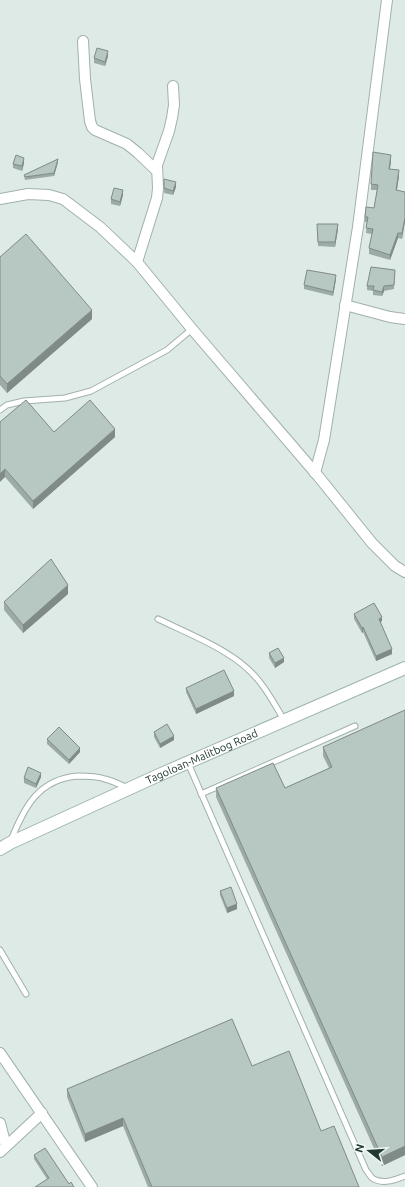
<svg xmlns="http://www.w3.org/2000/svg" width="405" height="1187" font-family="Ubuntu,sans-serif">
  <style>
    .lines { fill: none; stroke-linecap: round; stroke-linejoin: round }
    .service-casing { stroke: #a1b1ac; stroke-width: 7 }
    .minor-casing { stroke: #a1b1ac; stroke-width: 12 }
    .secondary-casing { stroke: #9eb5ad; stroke-width: 14 }
    .service { stroke: #fff; stroke-width: 5 }
    .minor { stroke: #fff; stroke-width: 10 }
    .secondary { stroke: #fff; stroke-width: 12 }
    .wall { fill: #9daba6 }
    .shaded-wall { fill: #808b87 }
    .building { fill: #b7c7c1; stroke: #808b87 }
    .labels { text-anchor: middle; stroke-width: 4; stroke-linejoin: round; paint-order: stroke }
    .street-label { font-size: 11px; fill: #203933; stroke: #eff7f3 }
  </style>
  <rect width="100%" height="100%" fill="#deeae5"/>
  <g class="lines">
    <defs>
      <g id="service">
        <polyline points="0,410 7,405 24,401 65,398 91,391 167,350 192,329"/>
        <path d="M158 619C191 635 237 652 259 681 269 693 276 707 284 720"/>
        <path d="M188 763 366 1170C368 1172 370 1176 372 1178 382 1185 395 1180 405 1176"/>
        <polyline points="201,794 355,726"/>
        <path d="M11 840C24 808 38 779 78 776 87 776 96 776 105 779 113 781 121 785 128 788"/>
        <polyline points="0,950 26,994"/>
      </g>
      <g id="minor">
        <polyline points="83,41 85,79 90,121 92,127 95,130 127,144 138,153 156,170"/>
        <polyline points="0,199 28,194 49,195 63,199 100,227 137,262 192,329 318,476 372,543 395,566 405,572"/>
        <polyline points="137,262 157,198 158,188 157,165 169,131 172,118 174,105 173,86"/>
        <polyline points="345,305 390,317 405,319"/>
        <polyline points="315,473 324,440 358,227 387,0"/>
        <polyline points="0,1053 92,1187"/>
        <polyline points="0,1123 6,1146"/>
        <polyline points="0,1152 42,1113"/>
      </g>
      <g id="secondary">
        <path id="s1" d="M0 849 10 843 159 775 405 668"/>
      </g>
    </defs>
    <use href="#service" class="service-casing"/>
    <use href="#minor" class="minor-casing"/>
    <use href="#secondary" class="secondary-casing"/>
    <use href="#service" class="service"/>
    <use href="#minor" class="minor"/>
    <use href="#secondary" class="secondary"/>
  </g>
  <g class="wall">
    <polygon points="108,56 105,66 94,63 94,58"/>
    <polygon points="391,160 390,170 399,176 397,190 405,192 402,239 398,238 390,260 369,254 369,248 372,234 366,233 367,222 365,222 365,217 374,208 377,190 371,190 371,184"/>
    <polygon points="58,162 54,176 25,180 24,175"/>
    <polygon points="24,163 22,171 13,168 13,164"/>
    <polygon points="164,179 176,187 173,195 164,193"/>
    <polygon points="123,195 120,206 111,204 111,199"/>
    <polygon points="317,228 338,229 335,247 318,246"/>
    <polygon points="0,257 92,319 7,393 0,385"/>
    <polygon points="395,270 394,289 384,291 382,296 373,295 373,291 367,290 367,286"/>
    <polygon points="336,279 333,296 304,289 304,285"/>
    <polygon points="0,422 54,432 115,437 33,509 5,477"/>
    <polygon points="68,594 23,633 4,610 4,602"/>
    <polygon points="354,614 382,621 380,622 392,654 376,661 363,632 362,633 354,619"/>
    <polygon points="269,653 284,662 275,668 269,658"/>
    <polygon points="186,688 234,696 196,714 186,692"/>
    <polygon points="405,710 405,1155 382,1166 216,797 216,788 285,788 329,768 323,756 323,747"/>
    <polygon points="154,732 174,740 160,748 154,737"/>
    <polygon points="47,739 80,752 69,764 47,744"/>
    <polygon points="41,777 36,788 24,783 24,778"/>
    <polygon points="220,891 237,909 227,913 220,895"/>
    <polygon points="252,1066 359,1187 148,1187 123,1126 85,1142 67,1097 67,1089"/>
    <polygon points="34,1155 69,1184 47,1179 34,1159"/>
  </g>
  <g class="shaded-wall">
    <polygon points="108,51 108,56 105,66 105,62"/>
    <polygon points="391,155 391,160 389,175 389,169"/>
    <polygon points="24,158 24,163 22,171 22,166"/>
    <polygon points="58,159 58,162 54,176 54,173"/>
    <polygon points="399,170 399,176 396,195 396,190"/>
    <polygon points="176,182 176,187 173,195 173,191"/>
    <polygon points="123,190 123,195 120,206 120,202"/>
    <polygon points="405,217 405,222 402,239 402,233"/>
    <polygon points="338,224 338,229 335,247 335,242"/>
    <polygon points="398,233 398,238 390,260 390,255"/>
    <polygon points="336,275 336,279 333,296 333,292"/>
    <polygon points="384,286 384,291 382,296 382,292"/>
    <polygon points="92,310 92,319 7,393 7,384"/>
    <polygon points="115,429 115,437 33,509 33,501"/>
    <polygon points="5,469 5,477 0,482 0,474"/>
    <polygon points="68,585 68,594 23,633 23,625"/>
    <polygon points="382,617 382,621 379,623 379,619"/>
    <polygon points="363,627 363,632 362,633 362,628"/>
    <polygon points="392,649 392,654 376,661 376,656"/>
    <polygon points="284,658 284,662 275,668 275,663"/>
    <polygon points="234,691 234,696 196,714 196,709"/>
    <polygon points="174,736 174,740 160,748 160,744"/>
    <polygon points="80,748 80,752 69,764 69,760"/>
    <polygon points="41,773 41,777 36,788 36,784"/>
    <polygon points="237,904 237,909 227,913 227,908"/>
    <polygon points="123,1118 123,1126 85,1142 85,1134"/>
    <polygon points="405,1146 405,1155 382,1166 382,1157"/>
  </g>
  <g class="building">
    <polygon points="97,48 108,51 105,62 94,58"/>
    <polygon points="373,152 391,155 389,169 399,170 396,190 405,192 405,217 402,233 398,233 390,255 369,248 373,229 366,228 368,217 365,217 366,207 374,208 378,185 371,184"/>
    <polygon points="16,155 24,158 22,166 13,164"/>
    <polygon points="58,159 54,173 25,177 24,175"/>
    <polygon points="164,179 176,182 173,191 164,188"/>
    <polygon points="114,188 123,190 120,202 111,199"/>
    <polygon points="317,224 338,224 335,242 318,242"/>
    <polygon points="26,234 92,310 7,384 0,376 0,257"/>
    <polygon points="371,267 395,270 394,285 384,286 382,292 373,290 374,286 367,286"/>
    <polygon points="307,270 336,275 333,292 304,285"/>
    <polygon points="26,400 54,432 90,400 115,429 33,501 5,469 0,474 0,422"/>
    <polygon points="51,559 68,585 23,625 4,602"/>
    <polygon points="374,603 382,617 379,619 392,649 376,656 363,627 362,628 354,614"/>
    <polygon points="278,648 284,658 275,663 269,653"/>
    <polygon points="224,670 234,691 196,709 186,688"/>
    <polygon points="405,710 405,1146 382,1157 216,788 273,763 285,788 332,767 323,747"/>
    <polygon points="167,724 174,736 160,744 154,732"/>
    <polygon points="59,727 80,748 69,760 47,739"/>
    <polygon points="28,767 41,773 36,784 24,778"/>
    <polygon points="231,887 237,904 227,908 220,891"/>
    <polygon points="232,1019 252,1066 289,1051 321,1131 334,1126 359,1187 152,1187 123,1118 85,1134 67,1089"/>
    <polygon points="45,1148 69,1184 71,1182 74,1187 35,1187 49,1178 34,1155"/>
  </g>
  <g class="labels">
    <g class="street-label">
      <text dy="4" stroke="none"><textPath href="#s1" startOffset="222">Tagoloan-Malitbog Road</textPath></text>
    </g>
  </g>
  <g transform="translate(369 1151) rotate(287)" stroke="#eff7f3" stroke-width="3" paint-order="stroke">
  <path d="M0-3L7 15L0 10L-7 15Z" fill="#203933"/>
  <text y="-6" font-size="11" font-weight="bold" text-anchor="middle" fill="#203933">N</text>
  </g>
</svg>
